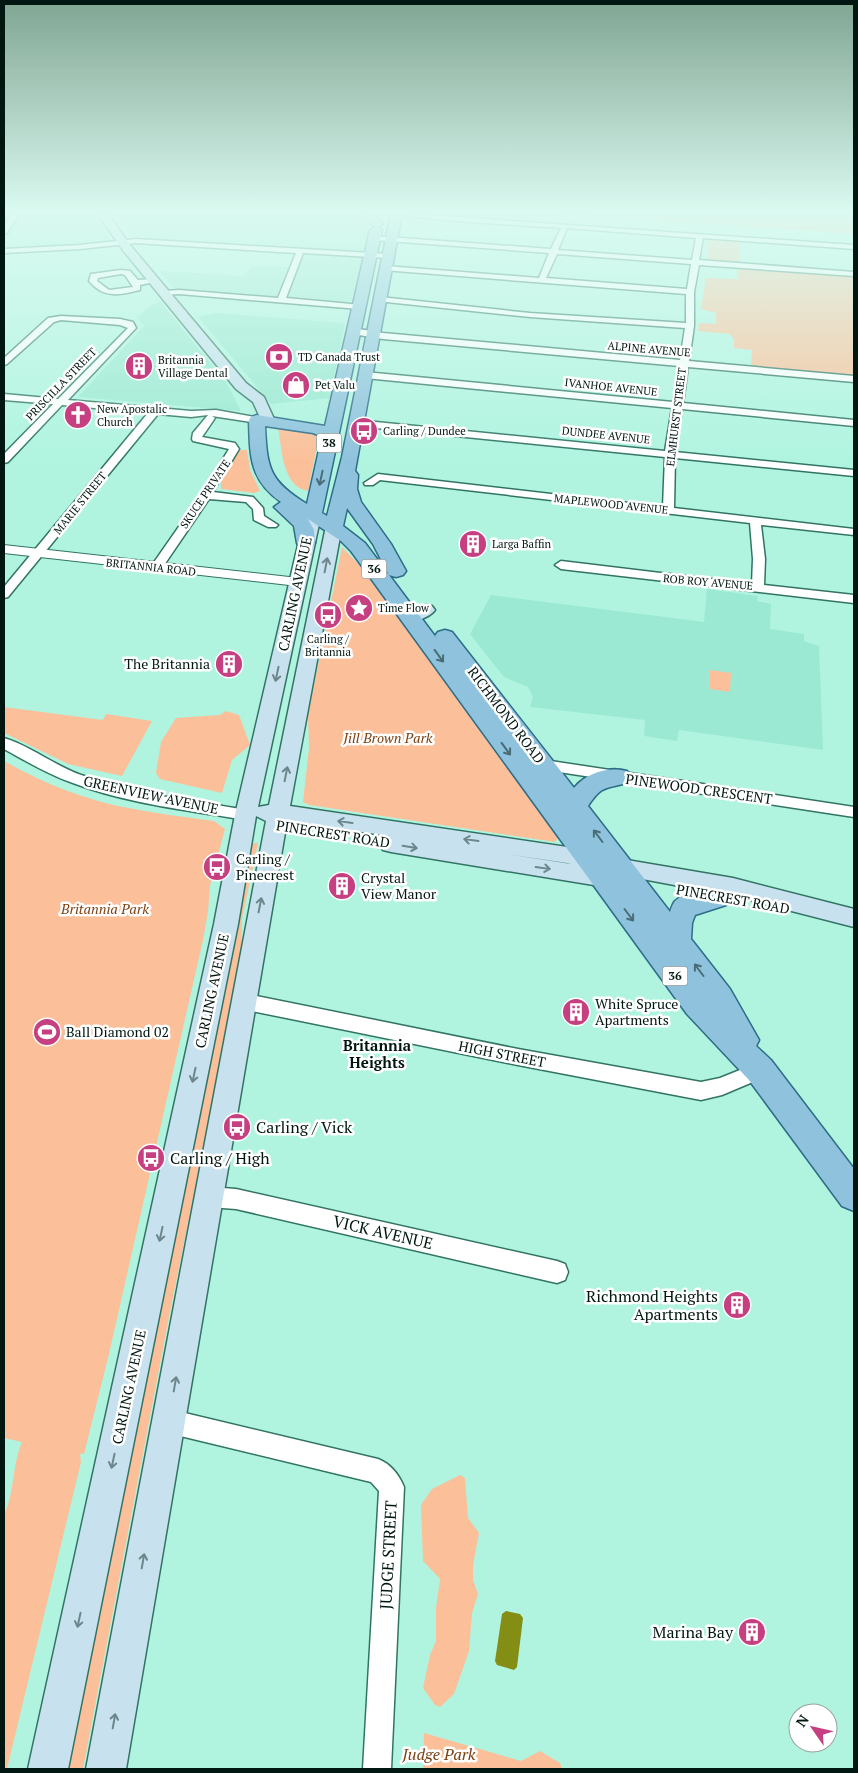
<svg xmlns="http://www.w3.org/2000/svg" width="858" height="1773" font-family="'PT Serif',serif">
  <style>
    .built { fill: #9be9d2 }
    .green { fill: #fbc099 }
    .water { fill: #848e14 }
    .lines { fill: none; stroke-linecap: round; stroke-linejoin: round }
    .minor-casing { stroke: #327464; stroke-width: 3 }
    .tertiary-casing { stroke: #327464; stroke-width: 2 }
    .secondary-casing { stroke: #327464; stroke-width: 3 }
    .primary-casing { stroke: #2d6d87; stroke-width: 3 }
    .minor { fill: #fff; fill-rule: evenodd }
    .tertiary { fill: #fff; fill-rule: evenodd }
    .secondary { fill: #c7e1ee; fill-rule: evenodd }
    .primary { fill: #8fc3dd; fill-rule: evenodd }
    .oneway { stroke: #486d77 }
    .oneway2 { stroke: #6d868b }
    .labels { text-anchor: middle; stroke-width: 5; stroke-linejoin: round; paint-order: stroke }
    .far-street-label { font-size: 11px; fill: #001711; stroke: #fff }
    .far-poi-label { font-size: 11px; fill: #001711; stroke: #fff; text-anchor: start }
    .shield { fill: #fff; stroke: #4c5d58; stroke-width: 1 }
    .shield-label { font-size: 12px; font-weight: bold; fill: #001711 }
    .street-label { font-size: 14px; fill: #001711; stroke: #fff }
    .poi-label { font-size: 14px; fill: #001711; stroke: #fff; text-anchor: start }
    .park-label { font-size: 14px; font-style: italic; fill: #7c4214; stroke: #fff }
    .neighbourhood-label { font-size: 15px; font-weight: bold; fill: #001711; stroke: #fff }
    .near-poi-label { font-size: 16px; fill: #001711; stroke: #fff; text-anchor: start }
    .near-street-label { font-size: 16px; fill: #001711; stroke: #fff }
    .near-park-label { font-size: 16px; font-style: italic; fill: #7c4214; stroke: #fff }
  </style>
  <rect width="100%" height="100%" fill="#b0f4e0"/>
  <g class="built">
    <polygon points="22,213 92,213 110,240 80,245 4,249 4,237"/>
    <polygon points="113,213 369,213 366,247 360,251 351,251 133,237"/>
    <polygon points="296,253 363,257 351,301 347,302 174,289 159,271 244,276 252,266 289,267"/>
    <polygon points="160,301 227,384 241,411 78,397 143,327 144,325 137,318 150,306"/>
    <polygon points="216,313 345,323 330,398 271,404 198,317"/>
    <polygon points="707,589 758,596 757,601 771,604 770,629 804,634 804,641 819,646 823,750 679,730 677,741 644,736 645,720 530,707 533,697 528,687 504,677 470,634 491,595 704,622"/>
  </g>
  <g class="green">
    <polygon points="548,213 854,213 854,234 568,214"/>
    <polygon points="709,239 740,242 739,263 741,268 854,276 854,376 753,366 751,365 752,350 734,348 734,340 730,334 698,331 699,323 716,324 716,313 701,309 706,278 738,279 737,263 707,260"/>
    <path d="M280 427 317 431 319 437 308 491C282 487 282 448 278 428Z"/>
    <polygon points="237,450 247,450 250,470 260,491 254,493 221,489 221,479"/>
    <polygon points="342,547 365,571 559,837 555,842 309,805 303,802 309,748 308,715"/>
    <polygon points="710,670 731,673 730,692 710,689"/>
    <polygon points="4,707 103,720 106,714 152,721 122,776 68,764 4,733"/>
    <polygon points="226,711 239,715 250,745 232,760 222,793 160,779 156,773 161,742 176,718 220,715"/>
    <path d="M4 761C45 784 87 801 134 809 160 814 187 817 214 821L225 829 210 886 208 912 203 940 109 1354 84 1454H80L81 1462 7 1769H4V1515C15 1491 12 1465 22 1442L4 1438Z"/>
    <polygon points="254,843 258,843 242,919 241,960 169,1317 83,1769 65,1769 249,848"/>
    <polygon points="460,1475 465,1478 468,1518 479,1533 473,1565 473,1580 478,1594 472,1613 469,1651 454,1694 440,1707 435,1705 423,1688 430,1655 436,1641 436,1608 440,1579 423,1561 421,1505 432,1489"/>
    <polygon points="424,1733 521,1761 540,1751 560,1763 562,1769 423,1769"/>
  </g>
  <polygon class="water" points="506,1611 520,1614 523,1618 517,1667 514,1670 497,1665 495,1661 502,1614"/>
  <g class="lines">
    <defs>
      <g id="minor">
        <polygon points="13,213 19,213 7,233 4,233 4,226"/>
        <path d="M399 213 854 245V249L703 238 699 260 854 272V276L699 265 694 292V326L689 361 854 376V382L688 367 683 403 854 420V426L682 409 675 452 854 470V476L675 458 674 508 854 529V535L761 525 765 559 764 585 854 595V603L561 569 555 565 561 561 752 584 753 559 750 523 380 480 373 485H365L364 483 378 474 663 507 665 457 356 426 351 423 356 420 665 451 672 408 365 378 360 375 365 372 673 402 679 366 383 339 353 334 349 331 353 328 383 333 680 360 685 328 530 317 377 301 376 299 380 297 530 313 686 323V294L383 270V266H386L539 278 549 253 374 240 370 238 374 236 551 249 561 228C538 226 408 220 399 213ZM567 228 696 238 692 260 558 250ZM557 254 691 264 687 289 546 278Z"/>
        <polygon points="136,239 388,254 392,256 388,258 303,253 286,298 362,305 363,307 359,309 179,294 165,295 161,293 165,291 179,290 278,298 296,253 136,243 80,249 4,253 4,249 80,245"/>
        <path d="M121 270 130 271 138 280 155 279 159 281 140 285V290C120 295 104 299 89 281L91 274ZM121 274 125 275 133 287 109 290 97 281 98 278Z"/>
        <polygon points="61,316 120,319 133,322 136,328 68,400 191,411 216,410 260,418 262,420 257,423 212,416 215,418 202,437 235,443 239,449 213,492 253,497 263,508 264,516 278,525 276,527 268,527 254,520 253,509 246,502 209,499 160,571 152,571 150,568 201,495 229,449 193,441 192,439 193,433 208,415 191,417 158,414 8,597 4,598 4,587 148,413 62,405 8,462 4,463 4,454 53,404 4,400 4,394 58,399 128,328 120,325 61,320 54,322 7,364 4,365 4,358 48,318"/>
        <path d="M4 738C31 746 56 767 84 776 136 795 192 800 246 810L251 811 254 815 251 819 246 820C188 810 128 804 73 783 49 775 26 761 4 749Z"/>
        <polygon points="544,760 854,807 854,817 539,769 537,765 539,761"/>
        <polygon points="242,993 518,1049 701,1082 720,1078 760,1062 767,1064 769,1070 767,1076 722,1095 701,1100 518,1065 242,1009 236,1006 233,1001 236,996"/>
        <polygon points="209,1187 236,1189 557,1261 565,1264 568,1272 565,1280 557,1283 236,1209 209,1207 202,1204 199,1197 202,1190"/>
        <path d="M168 1409 378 1459C391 1464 399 1475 404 1487L391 1769H363L379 1491 371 1482 168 1433 160 1429 156 1421 160 1413Z"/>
      </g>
      <polygon id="tertiary" points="4,545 298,578 303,579 305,582 303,585 298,586 4,553"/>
      <g id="secondary">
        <polygon points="97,213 107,213 130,245 246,383 264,397 275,421 273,424 263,424 253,402 236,389 122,249"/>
        <path d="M313 510 318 512 321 515 258 807 269 805 326 526 329 523H339L342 526 290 806 567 847 621 859 733 878 854 909V927L733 896 621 875 623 879 620 885 612 888 391 852 383 850 380 844 383 838 390 836 287 821 126 1769H86L266 821 256 816 238 924 68 1769H28L214 924 235 815 305 515 308 512ZM507 854 567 863 571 864Z"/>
        <path d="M426 605 432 606 435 610C429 618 413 623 404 621L401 617 404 613Z"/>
      </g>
      <path id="primary" d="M351 213 373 214 383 224 378 227 382 230 322 513 327 516 342 457 391 213H402L355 471 358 475 357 489 361 502 391 544 406 571 403 575 396 577 389 575 373 544 347 508 343 526 365 543 437 639 435 636 438 632 445 630 452 632 574 788C586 773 608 766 627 771L631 777 627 783C605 789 602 785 588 806L670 912C671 909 673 903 675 901 685 892 715 887 726 891L730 898 726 905 695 915 692 923 691 939 730 989 759 1040 756 1046 771 1060 854 1169V1211L842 1206 749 1080 687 1014 351 551 341 541 308 519 314 530 315 543 313 547 306 549 299 547 297 543 294 526 274 507 281 502C249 480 250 455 249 420L251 417 257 415 325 426 370 230 375 227 365 218 353 215ZM265 426 313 433 318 435 321 441 307 504C269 481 267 468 265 426Z"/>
    </defs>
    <use href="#minor" class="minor-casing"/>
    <use href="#tertiary" class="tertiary-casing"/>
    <use href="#secondary" class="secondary-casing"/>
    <use href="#primary" class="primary-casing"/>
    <use href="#minor" class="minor"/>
    <use href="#tertiary" class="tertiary"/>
    <use href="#secondary" class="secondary"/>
    <use href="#primary" class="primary"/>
  </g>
  <defs><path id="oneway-shaft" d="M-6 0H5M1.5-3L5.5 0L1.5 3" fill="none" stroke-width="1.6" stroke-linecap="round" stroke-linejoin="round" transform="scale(1.25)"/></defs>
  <g class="oneway">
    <use href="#oneway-shaft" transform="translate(321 478) rotate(102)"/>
    <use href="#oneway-shaft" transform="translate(439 656) rotate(54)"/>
    <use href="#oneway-shaft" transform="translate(506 749) rotate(54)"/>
    <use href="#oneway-shaft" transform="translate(598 836) rotate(-127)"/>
    <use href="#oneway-shaft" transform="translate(629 915) rotate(53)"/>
    <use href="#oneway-shaft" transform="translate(699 970) rotate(-127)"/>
  </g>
  <g class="oneway2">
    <use href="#oneway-shaft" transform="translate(326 565) rotate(-79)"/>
    <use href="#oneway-shaft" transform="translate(277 674) rotate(102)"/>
    <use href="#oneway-shaft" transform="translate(286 774) rotate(-79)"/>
    <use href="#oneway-shaft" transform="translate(345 822) rotate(-172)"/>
    <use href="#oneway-shaft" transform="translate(471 840) rotate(-172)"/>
    <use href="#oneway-shaft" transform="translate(410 847) rotate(9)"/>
    <use href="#oneway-shaft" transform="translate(543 868) rotate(8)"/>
    <use href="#oneway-shaft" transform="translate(260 905) rotate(-79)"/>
    <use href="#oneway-shaft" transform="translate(194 1075) rotate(102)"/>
    <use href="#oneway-shaft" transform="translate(161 1234) rotate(102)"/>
    <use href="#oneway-shaft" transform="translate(175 1384) rotate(-80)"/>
    <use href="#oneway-shaft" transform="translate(113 1461) rotate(102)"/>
    <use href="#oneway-shaft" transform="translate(143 1561) rotate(-80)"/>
    <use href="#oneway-shaft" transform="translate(79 1620) rotate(102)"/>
    <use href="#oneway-shaft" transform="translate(114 1721) rotate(-80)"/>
  </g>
  <linearGradient id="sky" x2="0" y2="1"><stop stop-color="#80a593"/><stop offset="0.46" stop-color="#dbfaf1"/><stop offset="1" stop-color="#dbfaf1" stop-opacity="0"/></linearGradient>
  <rect width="858" height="461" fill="url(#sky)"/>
  <defs>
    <symbol id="bank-disc" viewBox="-11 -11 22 22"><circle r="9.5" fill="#c64081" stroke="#fff"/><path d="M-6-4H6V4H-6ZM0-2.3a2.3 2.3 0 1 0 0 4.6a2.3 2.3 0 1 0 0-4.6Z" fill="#fff"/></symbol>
    <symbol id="building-disc" viewBox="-11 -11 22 22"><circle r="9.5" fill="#c64081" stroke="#fff"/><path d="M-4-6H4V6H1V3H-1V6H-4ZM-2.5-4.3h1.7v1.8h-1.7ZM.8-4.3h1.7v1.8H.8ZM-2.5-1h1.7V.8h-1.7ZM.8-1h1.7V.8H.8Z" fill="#fff"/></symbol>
    <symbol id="shop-disc" viewBox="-11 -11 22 22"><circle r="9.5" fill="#c64081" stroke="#fff"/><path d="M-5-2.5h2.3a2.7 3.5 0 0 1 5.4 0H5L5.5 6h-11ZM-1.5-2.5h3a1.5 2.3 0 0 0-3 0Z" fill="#fff"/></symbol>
    <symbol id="church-disc" viewBox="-11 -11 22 22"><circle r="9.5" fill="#c64081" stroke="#fff"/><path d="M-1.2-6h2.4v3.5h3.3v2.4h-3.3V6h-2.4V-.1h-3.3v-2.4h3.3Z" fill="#fff"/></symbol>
    <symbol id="bus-disc" viewBox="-11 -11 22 22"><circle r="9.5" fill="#c64081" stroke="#fff"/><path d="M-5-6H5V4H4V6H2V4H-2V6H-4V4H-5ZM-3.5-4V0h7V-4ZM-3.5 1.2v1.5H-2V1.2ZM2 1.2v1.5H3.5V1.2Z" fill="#fff"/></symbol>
    <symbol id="sight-disc" viewBox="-11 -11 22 22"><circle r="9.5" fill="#c64081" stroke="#fff"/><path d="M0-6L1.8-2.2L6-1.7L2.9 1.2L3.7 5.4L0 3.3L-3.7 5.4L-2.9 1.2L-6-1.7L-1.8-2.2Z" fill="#fff"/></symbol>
    <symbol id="stadium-disc" viewBox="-11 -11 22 22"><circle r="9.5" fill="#c64081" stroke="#fff"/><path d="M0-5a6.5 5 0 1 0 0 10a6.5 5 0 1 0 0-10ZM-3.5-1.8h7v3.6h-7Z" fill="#fff"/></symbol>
  </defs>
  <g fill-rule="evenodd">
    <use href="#bank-disc" x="263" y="341" width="32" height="32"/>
    <use href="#building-disc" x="123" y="350" width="32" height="32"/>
    <use href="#shop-disc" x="280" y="369" width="32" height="32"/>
    <use href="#church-disc" x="62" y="399" width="32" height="32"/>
    <use href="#bus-disc" x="348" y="415" width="32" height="32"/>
    <use href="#building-disc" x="457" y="528" width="32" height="32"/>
    <use href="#sight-disc" x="343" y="592" width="32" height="32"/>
    <use href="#bus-disc" x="312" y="599" width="32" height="32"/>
    <use href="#building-disc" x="213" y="648" width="32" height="32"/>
    <use href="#bus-disc" x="201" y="851" width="32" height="32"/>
    <use href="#building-disc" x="326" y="870" width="32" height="32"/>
    <use href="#building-disc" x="560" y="996" width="32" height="32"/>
    <use href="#stadium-disc" x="31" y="1016" width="32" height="32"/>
    <use href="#bus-disc" x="221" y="1111" width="32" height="32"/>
    <use href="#bus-disc" x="135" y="1142" width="32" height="32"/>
    <use href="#building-disc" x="721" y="1289" width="32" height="32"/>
    <use href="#building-disc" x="736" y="1616" width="32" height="32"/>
  </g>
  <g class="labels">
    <g class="far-street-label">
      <text transform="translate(649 349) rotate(5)" y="4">ALPINE AVENUE</text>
      <text transform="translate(61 384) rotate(-46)" y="4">PRISCILLA STREET</text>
      <text transform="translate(611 387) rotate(6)" y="4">IVANHOE AVENUE</text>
      <text transform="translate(676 417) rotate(-83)" y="4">ELMHURST STREET</text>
      <text transform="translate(606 435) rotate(6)" y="4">DUNDEE AVENUE</text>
      <text transform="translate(205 494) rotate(-56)" y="4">SKUCE PRIVATE</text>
      <text transform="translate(80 503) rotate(-51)" y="4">MARIE STREET</text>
      <text transform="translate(611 504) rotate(6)" y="4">MAPLEWOOD AVENUE</text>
      <text transform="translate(151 567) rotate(6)" y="4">BRITANNIA ROAD</text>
      <text transform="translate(708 582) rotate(5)" y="4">ROB ROY AVENUE</text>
    </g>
    <g class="far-poi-label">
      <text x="298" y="361">TD Canada Trust</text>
      <text x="158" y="364">Britannia<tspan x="158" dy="13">Village Dental</tspan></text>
      <text x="315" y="389">Pet Valu</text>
      <text x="97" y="413">New Apostalic<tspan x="97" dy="13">Church</tspan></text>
      <text x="383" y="435">Carling / Dundee</text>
      <text x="492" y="548">Larga Baffin</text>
      <text x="378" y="612">Time Flow</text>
      <text x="328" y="643" text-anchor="middle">Carling /<tspan x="328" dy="13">Britannia</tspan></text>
    </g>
    <g class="shield">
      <rect x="316.5" y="433.5" width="25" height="19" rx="4"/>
      <rect x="361.5" y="559.5" width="25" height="19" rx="4"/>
      <rect x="662.5" y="966.5" width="25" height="19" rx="4"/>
    </g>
    <g class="shield-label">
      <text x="329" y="447">38</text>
      <text x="374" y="573">36</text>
      <text x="675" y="980">36</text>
    </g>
    <g class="street-label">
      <text transform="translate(295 594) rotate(-78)" y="5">CARLING AVENUE</text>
      <text transform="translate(506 715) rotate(53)" y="5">RICHMOND ROAD</text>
      <text transform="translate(699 789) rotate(8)" y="5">PINEWOOD CRESCENT</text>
      <text transform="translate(151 795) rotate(12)" y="5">GREENVIEW AVENUE</text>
      <text transform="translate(333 834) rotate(9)" y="5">PINECREST ROAD</text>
      <text transform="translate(733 899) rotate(10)" y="5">PINECREST ROAD</text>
      <text transform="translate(212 991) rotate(-78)" y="5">CARLING AVENUE</text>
      <text transform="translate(502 1054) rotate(11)" y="5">HIGH STREET</text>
      <text transform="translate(129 1387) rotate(-78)" y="5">CARLING AVENUE</text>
    </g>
    <g class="poi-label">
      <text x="210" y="669" text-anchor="end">The Britannia</text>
      <text x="236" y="864">Carling /<tspan x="236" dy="16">Pinecrest</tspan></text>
      <text x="361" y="883">Crystal<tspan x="361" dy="16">View Manor</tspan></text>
      <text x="595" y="1009">White Spruce<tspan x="595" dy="16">Apartments</tspan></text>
      <text x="66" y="1037">Ball Diamond 02</text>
    </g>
    <g class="park-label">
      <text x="388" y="743">Jill Brown Park</text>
      <text x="105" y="914">Britannia Park</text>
    </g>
    <g class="neighbourhood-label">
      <text x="377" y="1051">Britannia<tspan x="377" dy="17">Heights</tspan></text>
    </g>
    <g class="near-poi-label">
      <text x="256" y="1133">Carling / Vick</text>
      <text x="170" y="1164">Carling / High</text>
      <text x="718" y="1302" text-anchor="end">Richmond Heights<tspan x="718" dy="18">Apartments</tspan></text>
      <text x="733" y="1638" text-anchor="end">Marina Bay</text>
    </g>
    <g class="near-street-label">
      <text transform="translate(383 1232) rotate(13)" y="6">VICK AVENUE</text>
      <text transform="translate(388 1555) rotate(-87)" y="6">JUDGE STREET</text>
    </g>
    <g class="near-park-label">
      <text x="439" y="1760">Judge Park</text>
    </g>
  </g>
  <rect width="858" height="1773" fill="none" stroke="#001711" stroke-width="10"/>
  <g transform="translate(813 1728) rotate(304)"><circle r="24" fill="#ffffff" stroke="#99a2a0"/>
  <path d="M0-4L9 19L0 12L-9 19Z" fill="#c64081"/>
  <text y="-8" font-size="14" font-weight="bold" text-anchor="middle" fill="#001711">N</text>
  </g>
</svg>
